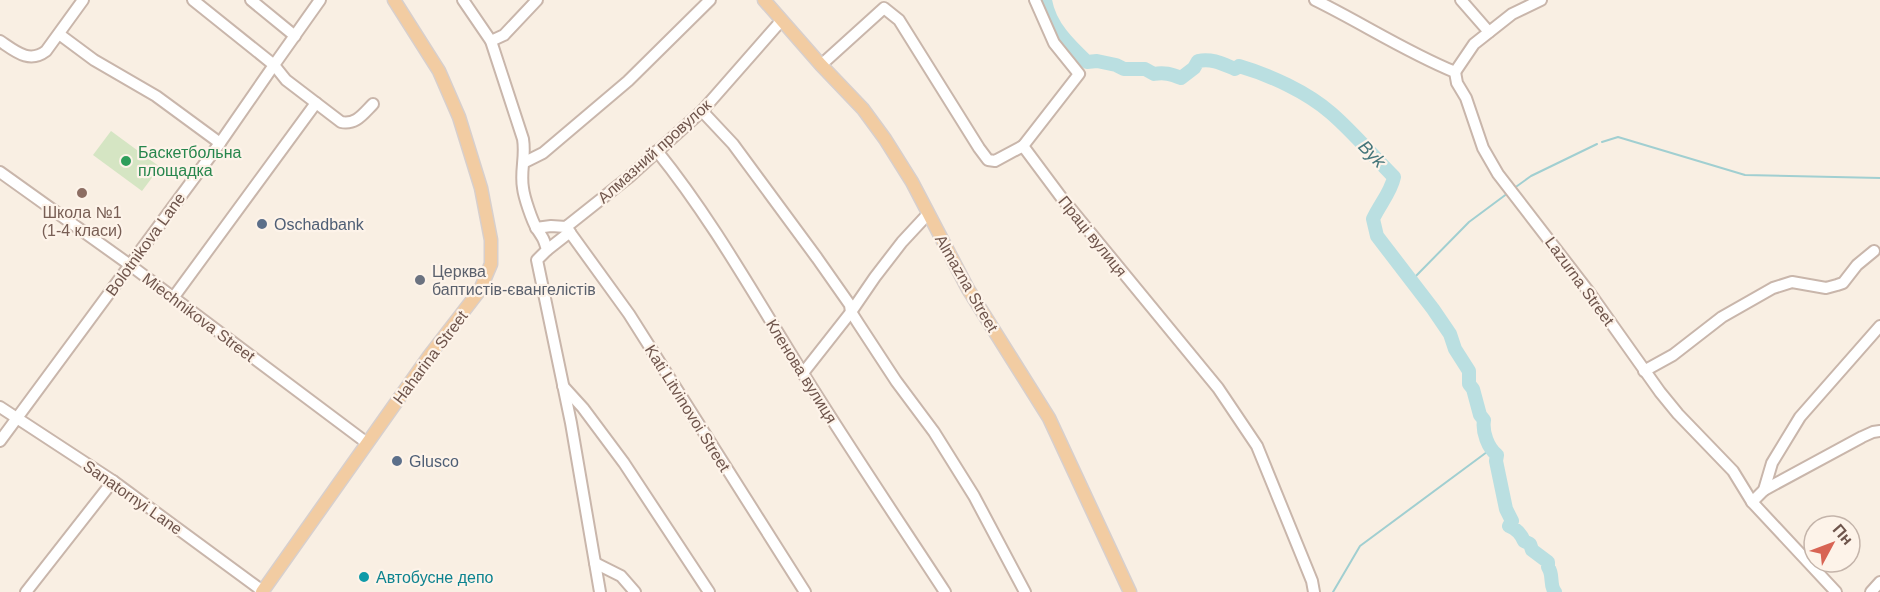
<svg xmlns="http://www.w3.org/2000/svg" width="1880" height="592" font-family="Helvetica,sans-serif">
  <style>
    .green { fill: #d5e5c3 }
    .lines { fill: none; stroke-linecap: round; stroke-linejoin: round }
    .stream { stroke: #a1cfd1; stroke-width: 2 }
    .river { stroke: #badfe1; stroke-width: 14 }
    .minor-casing { stroke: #c9b6ab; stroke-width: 14 }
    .major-casing { stroke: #d7cfcd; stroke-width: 15 }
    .minor { stroke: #fff; stroke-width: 10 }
    .major { stroke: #f2cca2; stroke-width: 12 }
    .leisure-dot { fill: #2e9e5b; stroke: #fdf3e9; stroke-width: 2 }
    .education-dot { fill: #8d6e63; stroke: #fdf3e9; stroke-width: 2 }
    .service-dot { fill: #5c6f8a; stroke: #fdf3e9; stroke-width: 2 }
    .worship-dot { fill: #6b7280; stroke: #fdf3e9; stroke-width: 2 }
    .culture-dot { fill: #0f9aa8; stroke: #fdf3e9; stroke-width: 2 }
    .labels { text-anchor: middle; stroke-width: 4.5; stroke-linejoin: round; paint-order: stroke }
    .street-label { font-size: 16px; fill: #6f554c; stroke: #fdf3e9 }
    .leisure-label { font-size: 16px; fill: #27864d; stroke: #fdf3e9; text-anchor: start }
    .education-label { font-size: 16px; fill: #785e54; stroke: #fdf3e9 }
    .service-label { font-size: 16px; fill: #4e5e75; stroke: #fdf3e9; text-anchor: start }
    .worship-label { font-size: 16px; fill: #5b616d; stroke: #fdf3e9; text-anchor: start }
    .culture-label { font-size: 16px; fill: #0d838f; stroke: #fdf3e9; text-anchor: start }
    .water-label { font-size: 18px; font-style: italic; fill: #45767a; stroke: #fdf3e9 }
  </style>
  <rect width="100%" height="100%" fill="#f9efe3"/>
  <polygon class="green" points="111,131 160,167 142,191 93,155"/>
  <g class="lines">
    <g class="stream">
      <polyline points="1602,142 1618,137 1745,175 1880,178"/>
      <polyline points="1513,189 1531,176 1597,144"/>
      <polyline points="1411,281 1469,222 1508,193"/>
      <polyline points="1333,592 1360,546 1491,449"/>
    </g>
    <path class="river" d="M1045 0C1049 26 1069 45 1087 62L1097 61 1116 65 1124 69H1145L1154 74C1164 72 1171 74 1181 78L1194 68 1198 61C1212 58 1223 64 1235 69L1239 66C1270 75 1307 92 1331 113 1353 132 1373 156 1394 177 1391 192 1380 204 1373 219L1377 236 1433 309 1450 334 1455 349 1469 371V384L1473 389 1480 415 1484 420C1482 432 1488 448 1497 455L1496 461 1506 509 1512 521 1509 526C1517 529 1521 534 1524 541L1530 544 1532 550 1548 562V567C1554 575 1549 585 1555 592"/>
    <defs>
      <g id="minor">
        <polyline points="251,0 295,36"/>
        <path d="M320 0 274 65 286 80 341 122C356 125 363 114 373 104"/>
        <path d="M463 0 491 41 523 139C526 157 520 171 523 188 524 197 532 221 537 229 543 238 544 239 547 250L537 260 571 423 600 592"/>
        <path d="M1315 0C1362 23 1406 52 1455 72L1457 83 1466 98 1483 148 1498 174 1589 292 1660 392 1678 414 1733 471 1752 502 1836 592"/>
        <polyline points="1461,0 1489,32"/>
        <polyline points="59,34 94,60 156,96 220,143"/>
        <path d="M0 41C15 51 29 64 46 51L83 0"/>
        <polyline points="491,41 504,35 537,0"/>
        <polyline points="821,65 884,8 899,20 979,148 988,160 995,161 1023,146 1061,197 1218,388 1257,446 1312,581 1314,592"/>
        <polyline points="1455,72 1474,44 1512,14 1541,0"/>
        <polyline points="702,111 733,144 817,258 850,305 851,312 858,323 896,381 934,432 974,496 1025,592"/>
        <polyline points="1023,146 1079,74 1054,43 1035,0"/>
        <path d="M657 151C711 218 753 293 799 367 846 443 896 517 945 592"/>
        <polyline points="525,162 543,153 628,81 710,0"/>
        <polyline points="0,172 130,265 367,443"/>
        <polyline points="566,227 629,314 805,592"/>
        <polyline points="536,228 551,226 566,227 629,177 702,111 781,21"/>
        <polyline points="547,250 570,232"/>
        <polyline points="173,298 316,103"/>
        <polyline points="1644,371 1673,355 1722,317 1773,288 1792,282 1826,288 1837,285 1843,283 1857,265 1874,251"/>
        <polyline points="803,373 851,312 875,277 902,242 928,214"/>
        <polyline points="563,386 583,408 624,463 709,592"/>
        <polyline points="0,407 113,481 264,592"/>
        <polyline points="0,441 220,143 274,65 193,0"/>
        <polyline points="1764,490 1862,437 1873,432 1880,431"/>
        <polyline points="1752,502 1764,490 1772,463 1800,417 1880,326"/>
        <polyline points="595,563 621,576 635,592"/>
        <polyline points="26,592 113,481"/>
        <polyline points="1871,592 1880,582"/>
      </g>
      <g id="major">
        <polyline points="764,0 821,65 863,109 885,139 912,182 968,289 1049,418 1130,592"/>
        <polyline points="262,592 429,356 480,290 491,264 491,240 481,188 459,117 439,71 394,0"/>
      </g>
    </defs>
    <use href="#minor" class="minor-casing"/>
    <use href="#major" class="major-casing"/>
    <use href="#minor" class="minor"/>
    <use href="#major" class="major"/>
  </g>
  <circle class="leisure-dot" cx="126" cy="161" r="6"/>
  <circle class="education-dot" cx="82" cy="193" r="6"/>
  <g class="service-dot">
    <circle cx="262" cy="224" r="6"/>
    <circle cx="397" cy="461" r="6"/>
  </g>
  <circle class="worship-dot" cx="420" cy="280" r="6"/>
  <circle class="culture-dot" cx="364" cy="577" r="6"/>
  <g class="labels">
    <g class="street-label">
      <text transform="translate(654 151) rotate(-42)" y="6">Алмазний провулок</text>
      <text transform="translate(1093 236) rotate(51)" y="6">Праці вулиця</text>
      <text transform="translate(145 244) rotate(-54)" y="6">Bolotnikova Lane</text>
      <text transform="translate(1580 281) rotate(54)" y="6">Lazurna Street</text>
      <text transform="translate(967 283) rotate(60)" y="6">Almazna Street</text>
      <text transform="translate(199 317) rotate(37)" y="6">Miechnikova Street</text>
      <text transform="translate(430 357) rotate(-53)" y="6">Haharina Street</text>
      <text transform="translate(802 371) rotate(58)" y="6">Кленова вулиця</text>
      <text transform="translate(688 408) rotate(58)" y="6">Kati Litvinovoi Street</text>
      <text transform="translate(133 497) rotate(35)" y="6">Sanatornyi Lane</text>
    </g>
    <g class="leisure-label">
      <text x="138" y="158">Баскетбольна<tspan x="138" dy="18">площадка</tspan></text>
    </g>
    <g class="education-label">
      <text x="82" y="218">Школа №1<tspan x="82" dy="18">(1-4 класи)</tspan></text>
    </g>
    <g class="service-label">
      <text x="274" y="230">Oschadbank</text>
      <text x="409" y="467">Glusco</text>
    </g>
    <g class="worship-label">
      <text x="432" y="277">Церква<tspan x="432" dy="18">баптистів-євангелістів</tspan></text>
    </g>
    <g class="culture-label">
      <text x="376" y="583">Автобусне депо</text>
    </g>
    <g class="water-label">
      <text transform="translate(1372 154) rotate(46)" y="6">Byk</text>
    </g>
  </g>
  <g transform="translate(1832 544) rotate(49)"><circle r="28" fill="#fdf3e9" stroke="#c4b4aa" stroke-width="1.5"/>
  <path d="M0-4.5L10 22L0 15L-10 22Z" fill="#d86454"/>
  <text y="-9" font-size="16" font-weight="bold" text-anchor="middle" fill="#6f554c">Пн</text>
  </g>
</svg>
